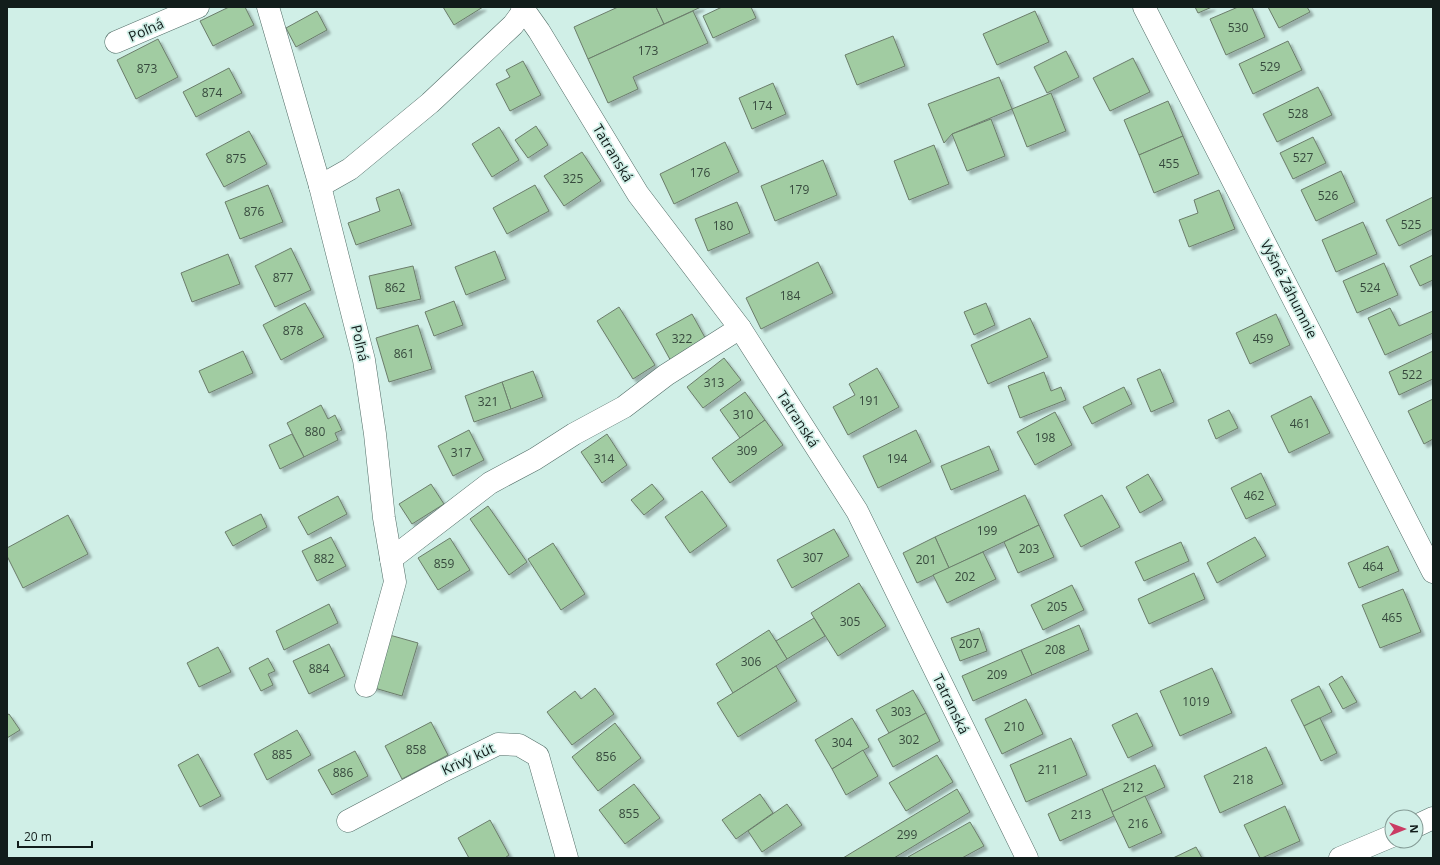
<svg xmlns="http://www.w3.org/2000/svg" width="1440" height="865" font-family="'Open Sans',sans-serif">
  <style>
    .building { fill: #a1cca2; stroke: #6b7d6b; filter: url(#shadow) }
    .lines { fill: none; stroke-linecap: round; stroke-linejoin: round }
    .street-casing { stroke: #536e68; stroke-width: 23 }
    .secondary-casing { stroke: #536e68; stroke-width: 23 }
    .street { stroke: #fff; stroke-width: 22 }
    .secondary { stroke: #fff; stroke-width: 22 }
    .labels { text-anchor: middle; stroke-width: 3.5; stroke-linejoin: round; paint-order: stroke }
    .number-label { font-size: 12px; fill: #36493d }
    .street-label { font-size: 14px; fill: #121d1b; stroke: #d0efe7 }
  </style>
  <defs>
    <filter id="shadow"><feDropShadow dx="3.5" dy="3.5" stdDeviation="1" flood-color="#0004"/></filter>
  </defs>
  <rect width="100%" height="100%" fill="#d0efe7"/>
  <g class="building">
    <polygon points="229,7 245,7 254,25 213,46 200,21"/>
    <polygon points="443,7 483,7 454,25"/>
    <polygon points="618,7 656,7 664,24 588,59 574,27"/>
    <polygon points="656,7 701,7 664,24"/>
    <polygon points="722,7 751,7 756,18 713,38 703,16"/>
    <polygon points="1195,7 1212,7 1198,13"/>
    <polygon points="1238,7 1252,7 1265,37 1226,55 1210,19"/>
    <polygon points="1268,7 1307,7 1310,12 1279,28"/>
    <polygon points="317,11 327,30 296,47 286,28"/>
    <polygon points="693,11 708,43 633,77 638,89 608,103 588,59"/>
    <polygon points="1035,11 1049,42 997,65 983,34"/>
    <polygon points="893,36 905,66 857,85 845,55"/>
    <polygon points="158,39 178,77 136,99 117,60"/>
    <polygon points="1288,41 1302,70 1253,94 1239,64"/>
    <polygon points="1066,51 1079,77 1047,93 1034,67"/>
    <polygon points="1133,58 1150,92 1110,111 1093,78"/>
    <polygon points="523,61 541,95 510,111 496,84 510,77 506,70"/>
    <polygon points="229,68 242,93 196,117 183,92"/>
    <polygon points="999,77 1012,109 952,134 944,143 928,104"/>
    <polygon points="773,83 786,114 752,129 739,98"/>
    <polygon points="1318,87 1332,115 1277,142 1263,114"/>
    <polygon points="1051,93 1066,131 1027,147 1012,109"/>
    <polygon points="1168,101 1183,136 1139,155 1124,120"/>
    <polygon points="991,119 1005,156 967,171 952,134"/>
    <polygon points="536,126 548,145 528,158 515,140"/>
    <polygon points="499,127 519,160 492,177 472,144"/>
    <polygon points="249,131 267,164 224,187 206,154"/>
    <polygon points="1183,136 1199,174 1154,193 1139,155"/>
    <polygon points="1313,137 1326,163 1293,179 1280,153"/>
    <polygon points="725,142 739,172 674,204 660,174"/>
    <polygon points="934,145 949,184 909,200 894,161"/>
    <polygon points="582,152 601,181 564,206 544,176"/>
    <polygon points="823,160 837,195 775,221 761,186"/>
    <polygon points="1341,171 1355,202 1316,221 1301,190"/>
    <polygon points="268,185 283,222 240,239 225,202"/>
    <polygon points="535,185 549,211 507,234 493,208"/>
    <polygon points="399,189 412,225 356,245 348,223 380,211 376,198"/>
    <polygon points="1219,190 1235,229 1189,247 1179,220 1198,213 1194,200"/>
    <polygon points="1433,197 1433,229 1399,246 1386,220"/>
    <polygon points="737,202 750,233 708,251 695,219"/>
    <polygon points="1363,222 1377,254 1336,272 1322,240"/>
    <polygon points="291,248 311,290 275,307 255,266"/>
    <polygon points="495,251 506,279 466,295 455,267"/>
    <polygon points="228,254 240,284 192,302 181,273"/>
    <polygon points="1433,255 1433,280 1420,286 1410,266"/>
    <polygon points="818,262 833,293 761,329 746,298"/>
    <polygon points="1384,263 1398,295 1357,313 1343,281"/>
    <polygon points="413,266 421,299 377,309 369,276"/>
    <polygon points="454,301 463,325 434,336 425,312"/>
    <polygon points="305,303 324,337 281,360 263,325"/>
    <polygon points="986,303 995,325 974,335 964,312"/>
    <polygon points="619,307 655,365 633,379 597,321"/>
    <polygon points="1390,308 1399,326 1433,311 1433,333 1385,355 1368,318"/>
    <polygon points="692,314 708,343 672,363 656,334"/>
    <polygon points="1276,314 1290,345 1250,364 1236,333"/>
    <polygon points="1030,318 1048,357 988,384 971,345"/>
    <polygon points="418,325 432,369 389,382 376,338"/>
    <polygon points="243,351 253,373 209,393 199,371"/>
    <polygon points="1433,351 1433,379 1399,395 1389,372"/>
    <polygon points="724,358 741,380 703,408 687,387"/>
    <polygon points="877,368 899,407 848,435 833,407 855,395 849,384"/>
    <polygon points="1160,369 1174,402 1151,412 1137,379"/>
    <polygon points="533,371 543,397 511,409 502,382"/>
    <polygon points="1044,372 1051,391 1061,387 1066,400 1020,418 1008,386"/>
    <polygon points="502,382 511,409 474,422 465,396"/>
    <polygon points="1124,387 1132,404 1092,424 1083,407"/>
    <polygon points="745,392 765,420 740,438 720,410"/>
    <polygon points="1311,396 1330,433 1289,453 1271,416"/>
    <polygon points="1433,399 1433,439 1424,444 1408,411"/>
    <polygon points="321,405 328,419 335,415 342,430 335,433 338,440 304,457 287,423"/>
    <polygon points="1229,410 1238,428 1216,439 1208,420"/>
    <polygon points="1055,412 1072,445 1035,465 1017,432"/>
    <polygon points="765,420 783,445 730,483 712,458"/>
    <polygon points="469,430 484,460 453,476 438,446"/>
    <polygon points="916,430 931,462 878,488 863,456"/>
    <polygon points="292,434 304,457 280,469 269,445"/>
    <polygon points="607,434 627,465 602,483 581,452"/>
    <polygon points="989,446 999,470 951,490 941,466"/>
    <polygon points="1261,473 1276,505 1246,519 1231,488"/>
    <polygon points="1148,474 1163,500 1140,513 1126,487"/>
    <polygon points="431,484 444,504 412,524 399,504"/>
    <polygon points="652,484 664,499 644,515 631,500"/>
    <polygon points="702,491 727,526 690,553 665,517"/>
    <polygon points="1025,495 1039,525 949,568 935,537"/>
    <polygon points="1102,495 1120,527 1081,547 1064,515"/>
    <polygon points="338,496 347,514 308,535 298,517"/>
    <polygon points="488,506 527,562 509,575 470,519"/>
    <polygon points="261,514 267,527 233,546 225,532"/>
    <polygon points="68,515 88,554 23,588 7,556 7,548"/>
    <polygon points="1039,525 1054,557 1018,573 1004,542"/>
    <polygon points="834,529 849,556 792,588 777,560"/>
    <polygon points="331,537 346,566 317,581 302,551"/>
    <polygon points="935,537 949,568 917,583 903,553"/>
    <polygon points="1255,537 1266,556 1217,583 1207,563"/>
    <polygon points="450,538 470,570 438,590 418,558"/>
    <polygon points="1181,542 1189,561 1144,581 1135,562"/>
    <polygon points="553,543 585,594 561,610 528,559"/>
    <polygon points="1388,546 1399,571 1359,588 1348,563"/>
    <polygon points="983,552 996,579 947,603 933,575"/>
    <polygon points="1194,573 1205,599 1149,624 1138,599"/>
    <polygon points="859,583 886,626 838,656 811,613"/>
    <polygon points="1072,585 1084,610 1043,630 1031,605"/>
    <polygon points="1403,589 1421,632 1380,648 1362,605"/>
    <polygon points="329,604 338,623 284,650 276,631"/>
    <polygon points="814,618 825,636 787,659 776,641"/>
    <polygon points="1079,625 1089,650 1032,675 1021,650"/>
    <polygon points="979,628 987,651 960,661 951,638"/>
    <polygon points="769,630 787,659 733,693 716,664"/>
    <polygon points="386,634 418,643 402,696 371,687"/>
    <polygon points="329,644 345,676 309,694 293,661"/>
    <polygon points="218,647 231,672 199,687 187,663"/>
    <polygon points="1021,650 1032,675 973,701 962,676"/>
    <polygon points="268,658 275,671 268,674 273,685 261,691 249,668"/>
    <polygon points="776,666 797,701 738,737 717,703"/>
    <polygon points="1212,668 1232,713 1180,736 1160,691"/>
    <polygon points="1342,676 1357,702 1343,709 1329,684"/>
    <polygon points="1319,686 1332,712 1304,726 1291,700"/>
    <polygon points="595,688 614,714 572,745 547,712 575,691 581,699"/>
    <polygon points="913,690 926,713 889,733 876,710"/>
    <polygon points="1026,699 1043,734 1002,754 985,719"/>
    <polygon points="926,713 940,741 893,767 878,739"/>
    <polygon points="1137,713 1153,746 1128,758 1112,725"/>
    <polygon points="9,714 20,730 7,738 7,715"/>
    <polygon points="852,718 869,747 832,769 815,740"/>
    <polygon points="1320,718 1337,753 1321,761 1304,726"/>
    <polygon points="431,722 448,755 402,779 385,746"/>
    <polygon points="615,723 641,758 598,791 572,757"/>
    <polygon points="297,730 311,755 267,780 254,754"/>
    <polygon points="1071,738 1087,775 1026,802 1010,765"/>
    <polygon points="1266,747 1283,784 1220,813 1204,776"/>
    <polygon points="863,750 878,776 846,795 832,769"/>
    <polygon points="355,751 368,776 332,795 318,770"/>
    <polygon points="198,754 221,796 200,807 178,765"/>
    <polygon points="937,755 953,782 906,811 889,783"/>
    <polygon points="1155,765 1165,787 1112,812 1102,789"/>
    <polygon points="634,784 660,818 625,844 599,810"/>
    <polygon points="957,789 970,812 894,858 843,858"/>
    <polygon points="1102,789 1114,816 1060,841 1048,814"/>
    <polygon points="760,794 773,813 736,839 722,820"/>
    <polygon points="1145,796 1162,833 1129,848 1112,812"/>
    <polygon points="787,804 802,825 762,852 748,831"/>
    <polygon points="1285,806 1300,841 1262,858 1260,858 1244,825"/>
    <polygon points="490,820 509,855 505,858 469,858 458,838"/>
    <polygon points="970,822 984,846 962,858 909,858 908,857"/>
    <polygon points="1196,847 1202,858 1173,858"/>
  </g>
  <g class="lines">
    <defs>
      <g id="street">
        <polyline points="268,7 320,186 364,360 375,434 384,518 395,582 366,686"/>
        <polyline points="1144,7 1433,572"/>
        <polyline points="116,42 198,7"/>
        <polyline points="320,186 350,169 430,103 513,25 524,10"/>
        <polyline points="391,559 490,483 535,459 574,434 624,407 666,375 740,328"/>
        <polyline points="348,821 439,773 498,744 519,745 538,756 567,858"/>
        <polyline points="1416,826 1433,818"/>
        <polyline points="1340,858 1392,836"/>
      </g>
      <polyline id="secondary" points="522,7 539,31 638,194 740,328 857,511 1027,858"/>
    </defs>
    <use href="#street" class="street-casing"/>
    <use href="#secondary" class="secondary-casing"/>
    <use href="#street" class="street"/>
    <use href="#secondary" class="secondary"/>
  </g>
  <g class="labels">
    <g class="number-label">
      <text x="1238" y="32">530</text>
      <text x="648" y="55">173</text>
      <text x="1270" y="71">529</text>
      <text x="147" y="73">873</text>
      <text x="212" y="97">874</text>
      <text x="762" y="110">174</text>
      <text x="1298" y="118">528</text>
      <text x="1303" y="162">527</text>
      <text x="236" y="163">875</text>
      <text x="1169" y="168">455</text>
      <text x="700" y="177">176</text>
      <text x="573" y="183">325</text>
      <text x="799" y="194">179</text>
      <text x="1328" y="200">526</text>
      <text x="254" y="216">876</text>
      <text x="1411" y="229">525</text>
      <text x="723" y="230">180</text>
      <text x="283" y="282">877</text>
      <text x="395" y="292">862</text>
      <text x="1370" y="292">524</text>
      <text x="790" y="300">184</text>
      <text x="293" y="335">878</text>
      <text x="682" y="343">322</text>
      <text x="1263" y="343">459</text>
      <text x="404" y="358">861</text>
      <text x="1412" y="379">522</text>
      <text x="714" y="387">313</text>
      <text x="869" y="405">191</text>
      <text x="488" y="406">321</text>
      <text x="743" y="419">310</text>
      <text x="1300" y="428">461</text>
      <text x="315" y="436">880</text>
      <text x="1045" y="442">198</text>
      <text x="747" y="455">309</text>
      <text x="461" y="457">317</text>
      <text x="604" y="463">314</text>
      <text x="897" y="463">194</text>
      <text x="1254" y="500">462</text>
      <text x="987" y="535">199</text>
      <text x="1029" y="553">203</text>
      <text x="813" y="562">307</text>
      <text x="324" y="563">882</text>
      <text x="926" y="564">201</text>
      <text x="444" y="568">859</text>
      <text x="1373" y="571">464</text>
      <text x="965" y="581">202</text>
      <text x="1057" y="611">205</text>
      <text x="1392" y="622">465</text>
      <text x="850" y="626">305</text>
      <text x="969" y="648">207</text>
      <text x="1055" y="654">208</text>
      <text x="751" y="666">306</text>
      <text x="319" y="673">884</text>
      <text x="997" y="679">209</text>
      <text x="1196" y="706">1019</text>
      <text x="901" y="716">303</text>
      <text x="1014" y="731">210</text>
      <text x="909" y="744">302</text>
      <text x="842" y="747">304</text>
      <text x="416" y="754">858</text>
      <text x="282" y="759">885</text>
      <text x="606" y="761">856</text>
      <text x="1048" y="774">211</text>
      <text x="343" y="777">886</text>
      <text x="1243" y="784">218</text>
      <text x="1133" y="792">212</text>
      <text x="629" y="818">855</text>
      <text x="1081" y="819">213</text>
      <text x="1138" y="828">216</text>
      <text x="907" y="839">299</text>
    </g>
    <g class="street-label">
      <text transform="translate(146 30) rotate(-24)" y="5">Poľná</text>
      <text transform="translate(613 153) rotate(59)" y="5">Tatranská</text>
      <text transform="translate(1289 289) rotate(63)" y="5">Vyšné Záhumnie</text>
      <text transform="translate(360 343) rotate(77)" y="5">Poľná</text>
      <text transform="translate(798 419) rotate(57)" y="5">Tatranská</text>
      <text transform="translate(951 704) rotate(64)" y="5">Tatranská</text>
      <text transform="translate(468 759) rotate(-25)" y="5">Krivý kút</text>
    </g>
  </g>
  <rect width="1440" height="865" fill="none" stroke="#121d1b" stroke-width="16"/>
  <g transform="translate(1404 829) rotate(89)"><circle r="19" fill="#d0efe7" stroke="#849b95"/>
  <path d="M0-3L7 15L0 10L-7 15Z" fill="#ca3b63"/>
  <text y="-6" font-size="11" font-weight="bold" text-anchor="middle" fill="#121d1b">N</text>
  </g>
  <path d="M18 841v6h74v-6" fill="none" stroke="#121d1b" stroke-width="2"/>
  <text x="24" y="841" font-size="12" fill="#121d1b" stroke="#d0efe7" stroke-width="3" paint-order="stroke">20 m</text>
</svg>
